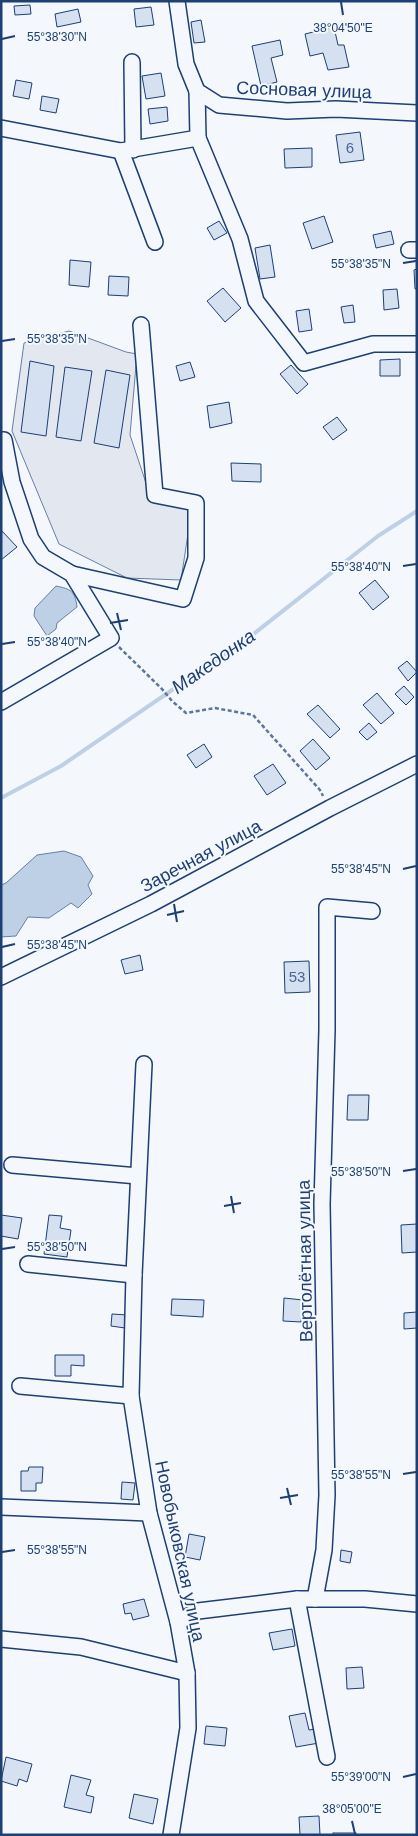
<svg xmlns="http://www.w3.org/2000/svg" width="418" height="1836" font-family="Helvetica,sans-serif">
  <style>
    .parking { fill: #e3e8f0; stroke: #687fa3 }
    .water { fill: #bed0e5; stroke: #687fa3 }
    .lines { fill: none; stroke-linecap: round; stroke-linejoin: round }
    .stream { stroke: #bed0e5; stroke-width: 4 }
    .building { fill: #d5e0f0; stroke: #1d3f73 }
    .minor-casing { stroke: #1d3f73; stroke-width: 18 }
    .path { stroke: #5e769c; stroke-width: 2.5; stroke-dasharray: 4 2.5; stroke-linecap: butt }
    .minor { stroke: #f4f7fb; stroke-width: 15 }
    .ticks { fill: none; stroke: #1d3f73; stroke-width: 2 }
    .labels { text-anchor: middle; stroke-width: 4; stroke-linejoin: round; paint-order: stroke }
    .number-label { font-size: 15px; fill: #4b6792 }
    .street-label { font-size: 18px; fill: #1d3f73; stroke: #f4f7fb }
    .water-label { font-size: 19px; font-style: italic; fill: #1d3f73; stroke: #f4f7fb }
    .ticks-label { font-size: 12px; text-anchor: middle; fill: #1d3f73; stroke: #f4f7fb; stroke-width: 4; stroke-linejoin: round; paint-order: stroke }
  </style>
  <rect width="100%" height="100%" fill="#f4f7fb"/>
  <polygon class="parking" points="69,331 126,352 137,354 130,435 150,495 192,507 181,580 127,578 59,544 12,431 24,343"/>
  <g class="water">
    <path d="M56 586C71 589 75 591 77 607L57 623 56 629 47 636 34 616 35 608Z"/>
    <polygon points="64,851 81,857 93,876 88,885 92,894 78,908 71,903 49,918 28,917 16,936 1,937 1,885 6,883 37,855"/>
  </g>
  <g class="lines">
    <polyline class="stream" points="1,798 61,766 251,636 378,536 417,511"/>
  </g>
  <g class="building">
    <polygon points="30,5 31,14 15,15 14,6"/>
    <polygon points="151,7 154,25 136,27 134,9"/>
    <polygon points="78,9 81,22 57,27 55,14"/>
    <polygon points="201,20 205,42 194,43 191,22"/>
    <polygon points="334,27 338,45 344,45 349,67 328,70 323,53 310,56 305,34"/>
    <polygon points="280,40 283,55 271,58 277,82 261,86 252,46"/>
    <polygon points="161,73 165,96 146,99 142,76"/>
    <polygon points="16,80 32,83 29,99 13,96"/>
    <polygon points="42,96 59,99 56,113 40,110"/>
    <polygon points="167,107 168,121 150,124 148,109"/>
    <polygon points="360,132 364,160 340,163 336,135"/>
    <polygon points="312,148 312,167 285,168 284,149"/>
    <polygon points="324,216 333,242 312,249 303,223"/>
    <polygon points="219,221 227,233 214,240 207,228"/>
    <polygon points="391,231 394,244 376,248 373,235"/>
    <polygon points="270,245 275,277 260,279 255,248"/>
    <polygon points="70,260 91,262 89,287 69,285"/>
    <polygon points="417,269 417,289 415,289 414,270"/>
    <polygon points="109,276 129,277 128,296 108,295"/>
    <polygon points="223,288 241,308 225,322 207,301"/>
    <polygon points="397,289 399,308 384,310 383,290"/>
    <polygon points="353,305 355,322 344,323 341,307"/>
    <polygon points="309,309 312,330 299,332 296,311"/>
    <polygon points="400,359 400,376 380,376 380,360"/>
    <polygon points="30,361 54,366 46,436 21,432"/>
    <polygon points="190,362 195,377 180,381 176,366"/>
    <polygon points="291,365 308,384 297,394 280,374"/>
    <polygon points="65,367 92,371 81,441 56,437"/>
    <polygon points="106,370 130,375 119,448 94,443"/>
    <polygon points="229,402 232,423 210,428 207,406"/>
    <polygon points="337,417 347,430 333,440 323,427"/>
    <polygon points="231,463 261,464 261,482 232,481"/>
    <polygon points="2,531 17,547 1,560 1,532"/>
    <polygon points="375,580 389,597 373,610 359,593"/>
    <polygon points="407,661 417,672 408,681 398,668"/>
    <polygon points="404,686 414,697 406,705 395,694"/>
    <polygon points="377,693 394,713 381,724 363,705"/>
    <polygon points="318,705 340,729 330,738 307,714"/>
    <polygon points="369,723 377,732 367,740 359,732"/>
    <polygon points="313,739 330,758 316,770 300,751"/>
    <polygon points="204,744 212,757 196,768 187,755"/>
    <polygon points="273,764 286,783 267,795 254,776"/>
    <polygon points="140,955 143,970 125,974 121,960"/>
    <polygon points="309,961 310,992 285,993 284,962"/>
    <polygon points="348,1095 369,1095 368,1120 347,1120"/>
    <polygon points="1,1215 22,1218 18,1239 1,1236"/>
    <polygon points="49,1215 62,1216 60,1228 71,1230 67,1257 44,1254"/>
    <polygon points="417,1224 417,1252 402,1253 401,1225"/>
    <polygon points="284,1298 303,1300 301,1322 283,1321"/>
    <polygon points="172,1299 204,1300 203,1317 171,1315"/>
    <polygon points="417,1312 417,1328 404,1329 404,1313"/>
    <polygon points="112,1314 127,1315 125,1328 111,1326"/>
    <polygon points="55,1355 84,1355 84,1366 71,1365 71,1376 55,1376"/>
    <polygon points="29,1467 43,1467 42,1483 36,1483 36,1491 21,1491 21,1471 28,1471"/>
    <polygon points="122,1482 135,1483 133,1500 121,1499"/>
    <polygon points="189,1534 205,1537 200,1560 185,1557"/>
    <polygon points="341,1550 352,1552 350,1563 340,1561"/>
    <polygon points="144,1599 149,1616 133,1620 131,1613 125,1614 123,1604"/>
    <polygon points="292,1629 295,1646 273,1650 269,1633"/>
    <polygon points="362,1667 364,1688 347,1689 346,1668"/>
    <polygon points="305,1713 309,1730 316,1729 319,1743 296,1747 289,1716"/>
    <polygon points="206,1726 227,1728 225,1746 204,1744"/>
    <polygon points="6,1757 32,1764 27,1782 19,1779 17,1786 1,1781"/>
    <polygon points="71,1775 91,1780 86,1795 94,1797 91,1813 64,1807"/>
    <polygon points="134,1794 158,1799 153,1824 129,1818"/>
    <polygon points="319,1816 320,1835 300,1835 299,1817"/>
    <rect x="333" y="1833" width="23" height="2"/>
  </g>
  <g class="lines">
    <defs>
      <g id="minor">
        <polyline points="177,1 186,64 197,91 219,105 287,111 336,109 417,113"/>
        <polyline points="132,62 133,150"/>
        <polyline points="1,128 121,151 198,138 197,91"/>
        <polyline points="198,138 240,239 256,301 304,363 373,344 417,344"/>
        <polyline points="121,151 155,242"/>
        <polyline points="409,250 417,250"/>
        <polyline points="1,440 4,440 12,482 31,539 43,557 72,574 111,638 1,702"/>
        <polyline points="72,574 183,599 196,558 196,503 155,495 141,325"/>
        <polyline points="1,977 151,904 330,808 417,764"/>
        <polyline points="144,1064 134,1275 131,1396 149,1513 178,1622 187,1673 188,1728 171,1835"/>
        <polyline points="12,1165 138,1176"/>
        <polyline points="28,1264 134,1275"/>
        <polyline points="20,1386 131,1396"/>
        <polyline points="1,1507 149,1513"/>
        <polyline points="297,1599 327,1757"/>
        <polyline points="315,1599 324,1550 327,1495 322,1204 327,1030 327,907 372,911"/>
        <polyline points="178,1622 198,1611 297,1599 365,1599 417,1604"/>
        <polyline points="1,1639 81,1647 187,1673"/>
      </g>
    </defs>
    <use href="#minor" class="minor-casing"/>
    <polyline class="path" points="119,647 162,689 172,701 186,713 215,708 253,715 320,790 323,796"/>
    <use href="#minor" class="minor"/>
  </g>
  <path class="ticks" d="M341 2 343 15M2 39 15 36M403 263 416 261M2 341 15 339M403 566 416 564M117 613 121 630M110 623 128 620M2 644 15 642M403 869 416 866M174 904 177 922M167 915 184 911M2 947 15 944M403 1171 416 1169M231 1196 234 1213M224 1206 241 1203M2 1249 15 1247M403 1474 416 1472M287 1488 291 1505M280 1498 298 1495M2 1552 15 1550M403 1777 416 1774M352 1821 355 1834"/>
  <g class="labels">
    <g class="number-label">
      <text x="350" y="153">6</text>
      <text x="297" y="982">53</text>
    </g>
    <g class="street-label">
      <text transform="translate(304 90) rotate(2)" y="6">Сосновая улица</text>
      <text transform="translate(201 856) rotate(-28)" y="6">Заречная улица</text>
      <text transform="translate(305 1261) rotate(-91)" y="6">Вертолётная улица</text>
      <text transform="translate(180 1551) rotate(78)" y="6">Новобыковская улица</text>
    </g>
    <g class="water-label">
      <text transform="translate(213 661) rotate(-35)" y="7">Македонка</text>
    </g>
  </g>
  <g class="ticks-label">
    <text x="343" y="32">38°04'50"E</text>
    <text x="57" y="41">55°38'30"N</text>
    <text x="361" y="268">55°38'35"N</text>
    <text x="57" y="343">55°38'35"N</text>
    <text x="361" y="571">55°38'40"N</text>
    <text x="57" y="646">55°38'40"N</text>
    <text x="361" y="873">55°38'45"N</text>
    <text x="57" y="949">55°38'45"N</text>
    <text x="361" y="1176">55°38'50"N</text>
    <text x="57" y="1251">55°38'50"N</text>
    <text x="361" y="1479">55°38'55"N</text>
    <text x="57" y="1554">55°38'55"N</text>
    <text x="361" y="1781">55°39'00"N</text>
    <text x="352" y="1813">38°05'00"E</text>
  </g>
  <rect width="418" height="1836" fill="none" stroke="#1d3f73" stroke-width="5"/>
</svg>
